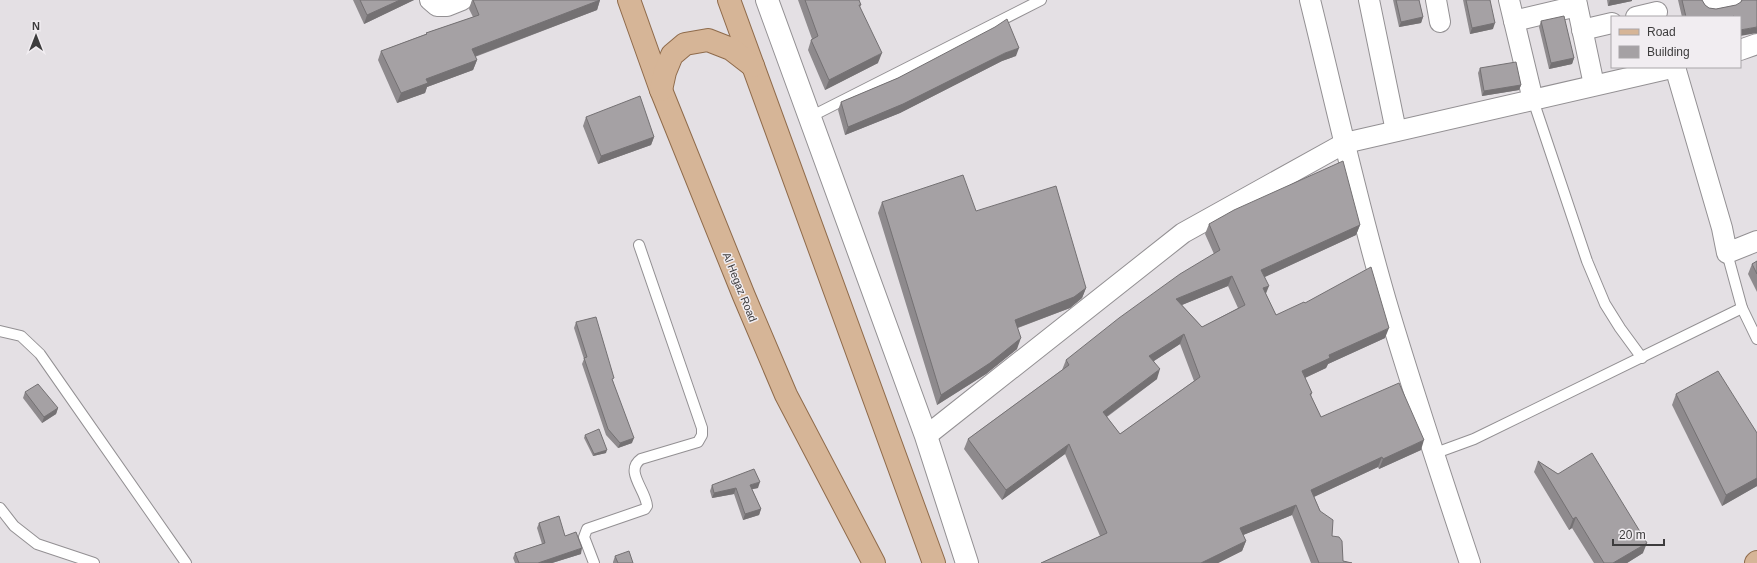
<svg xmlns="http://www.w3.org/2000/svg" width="1757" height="563" font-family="Arial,sans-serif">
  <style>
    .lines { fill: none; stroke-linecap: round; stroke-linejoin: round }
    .lane-casing { stroke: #939093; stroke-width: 12 }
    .street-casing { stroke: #939093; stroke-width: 22 }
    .secondary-casing { stroke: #939093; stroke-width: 24 }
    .primary-casing { stroke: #8f6b4b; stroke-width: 24 }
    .lane { stroke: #fff; stroke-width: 10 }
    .street { stroke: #fff; stroke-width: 20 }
    .secondary { stroke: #fff; stroke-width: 22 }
    .primary { stroke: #d6b597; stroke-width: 22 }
    .wall { fill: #8e8a8d; fill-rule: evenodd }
    .shaded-wall { fill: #747173 }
    .building { fill: #a5a1a4; stroke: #747173; fill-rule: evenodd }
    .labels { text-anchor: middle; stroke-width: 3; stroke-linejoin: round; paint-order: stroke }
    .street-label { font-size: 11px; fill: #3d3c3d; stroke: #f1edf1 }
  </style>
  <rect width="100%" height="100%" fill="#e4e0e4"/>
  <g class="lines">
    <defs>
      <g id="lane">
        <polyline points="1533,100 1587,261 1605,304 1620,328 1642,358"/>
        <polyline points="810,117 1041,0"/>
        <polyline points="1727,253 1742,308 1757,339"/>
        <polyline points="0,331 21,336 40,354 186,563"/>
        <polyline points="1433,454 1474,439 1742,308"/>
        <polyline points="0,508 14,526 37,544 94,563"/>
        <path d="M594 563 584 537 587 529 645 509 647 506C646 490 624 471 641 459L698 442 702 435V428L639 245"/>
      </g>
      <g id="street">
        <polyline points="430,0 437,6 447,6 462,0"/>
        <path d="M1310 0C1335 101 1357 202 1386 301 1412 389 1441 476 1470 563"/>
        <polyline points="1369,0 1396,131"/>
        <polyline points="1436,0 1440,22"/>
        <polyline points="1509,0 1533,100"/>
        <polyline points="1576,0 1594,85"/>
        <polyline points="1711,4 1731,0"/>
        <polyline points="1636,17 1657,12"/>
        <polyline points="1514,21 1577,6"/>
        <polyline points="1582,30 1612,23"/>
        <polyline points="1740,50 1757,44"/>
        <polyline points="1675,67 1722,228 1727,253 1757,241"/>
        <polyline points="926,436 1183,233 1345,143 1676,67"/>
      </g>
      <polyline id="secondary" points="767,0 926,436 967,563"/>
      <g id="primary">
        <polyline points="629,0 661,90 744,296 786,395 874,563"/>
        <polyline points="729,0 934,563"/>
        <polyline points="661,90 665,72 672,55 685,44 708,40 731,49 753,66"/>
        <polyline points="1756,563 1757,562"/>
      </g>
    </defs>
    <use href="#lane" class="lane-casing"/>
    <use href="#street" class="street-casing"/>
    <use href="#secondary" class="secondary-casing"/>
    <use href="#primary" class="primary-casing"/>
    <use href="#lane" class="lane"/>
    <use href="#street" class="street"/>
    <use href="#secondary" class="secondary"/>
    <use href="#primary" class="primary"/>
  </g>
  <g class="wall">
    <polygon points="353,0 414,0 364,24"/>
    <polygon points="472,0 600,0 597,10 475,57 477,60 473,70 427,87 425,93 397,103 378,60 381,51 426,34 426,33 473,17 469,9"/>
    <polygon points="798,0 859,0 861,5 860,7 878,63 825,90 808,50 811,40 812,39"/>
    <polygon points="1393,0 1419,0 1423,17 1421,23 1399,27"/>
    <polygon points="1463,0 1490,0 1493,29 1470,34"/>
    <polygon points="1607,0 1632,0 1632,1 1608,6"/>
    <polygon points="1678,0 1702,0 1705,5 1709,8 1716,9 1736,5 1740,17 1682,17"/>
    <polygon points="1541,21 1574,58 1572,64 1549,69 1539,27"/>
    <polygon points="1016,56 1002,61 900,113 845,135 838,110 841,102 898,78"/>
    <polygon points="1480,68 1521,85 1519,90 1482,96 1478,73"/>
    <polygon points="586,117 654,137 651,145 598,164 583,126"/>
    <polygon points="882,202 976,211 1086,288 1082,298 1070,308 1018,328 1017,349 986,374 937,405 878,213"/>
    <path d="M1209 224 1360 225 1356 235 1265 277 1266 294 1276 315 1305 303 1385 338 1328 364 1326 368 1305 378 1312 393 1311 396 1321 417 1421 450 1379 469 1378 467 1314 497 1343 561 1352 563H1311L1292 515 1243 535 1246 541 1242 551 1218 563H1041L1100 536 1065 454 1002 500 964 449 968 439 1062 370 1066 360 1214 254 1205 234ZM1228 286 1238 308 1202 327 1182 305ZM1180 344 1194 381 1120 434 1107 417 1157 379 1154 361Z"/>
    <polygon points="1757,261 1757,292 1748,274 1752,264"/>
    <polygon points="576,322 613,381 632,443 618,448 606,435 582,364 584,359 574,328"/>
    <polygon points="25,392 58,408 56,414 42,423 23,398"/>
    <polygon points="1676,394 1757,433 1757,486 1722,506 1672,405"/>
    <polygon points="585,435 606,453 593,456 584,438"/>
    <polygon points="1538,461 1558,474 1643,553 1627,563 1594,563 1572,528 1569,530 1534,472"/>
    <polygon points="712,485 758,488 752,489 761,509 759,515 743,520 734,494 712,498 710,491"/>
    <polygon points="539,523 565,536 581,554 552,563 515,563 513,558 515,553 542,544 537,528"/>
    <polygon points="615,556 633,563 613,563 613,562"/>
  </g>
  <g class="shaded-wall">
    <polygon points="400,0 414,0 364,24 367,15"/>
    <polygon points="600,0 597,10 468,59 472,49"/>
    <polygon points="1610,0 1632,0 1632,1 1608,6"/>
    <polygon points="1423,17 1421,23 1399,27 1401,22"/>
    <polygon points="1495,23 1493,29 1470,34 1472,28"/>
    <polygon points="1757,27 1757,33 1740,36 1740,30"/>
    <polygon points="1019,48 1016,56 1002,61 900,113 845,135 848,127 1005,53"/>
    <polygon points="882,53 878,63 825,90 829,80"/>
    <polygon points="1574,58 1572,64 1549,69 1551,63"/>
    <polygon points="477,60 473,70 427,87 425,93 397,103 401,93 426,79"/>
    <polygon points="1521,85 1519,90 1482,96 1484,91"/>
    <polygon points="654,137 651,145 598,164 601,156"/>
    <polygon points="1360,225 1356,235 1258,280 1261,270"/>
    <polygon points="1232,276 1228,286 1172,309 1176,299"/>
    <polygon points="1269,286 1265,296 1263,288"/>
    <polygon points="1086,288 1082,298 1070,308 1011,330 1015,320"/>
    <polygon points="1389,328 1385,338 1328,364 1326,368 1298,381 1302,371 1329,355"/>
    <polygon points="1184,334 1180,344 1146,366 1149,356"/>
    <polygon points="1021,338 1017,349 986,374 937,405 941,395"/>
    <polygon points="1160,369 1157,379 1099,422 1103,412"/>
    <polygon points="58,408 56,414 42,423 44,417"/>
    <polygon points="634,438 632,443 618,448 620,443"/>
    <polygon points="1424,440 1421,450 1379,469 1383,459"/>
    <polygon points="1069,444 1065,454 1002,500 1006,490"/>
    <polygon points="607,450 606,453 593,456 594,454"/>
    <polygon points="1382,457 1378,467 1307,500 1311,490"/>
    <polygon points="1757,478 1757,486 1722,506 1726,495"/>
    <polygon points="760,482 758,488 748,490 750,485"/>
    <polygon points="736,488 734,494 712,498 714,493"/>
    <polygon points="1296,505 1292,515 1236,538 1240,528"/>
    <polygon points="761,509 759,515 743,520 745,514"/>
    <polygon points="1576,517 1572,528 1569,530 1573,519"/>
    <polygon points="1246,541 1242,551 1218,563 1201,563"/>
    <polygon points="1647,543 1643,553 1627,563 1613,563"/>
    <polygon points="582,548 581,554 552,563 538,563"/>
  </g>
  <g class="building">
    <polygon points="360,0 400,0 367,15"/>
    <polygon points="473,0 600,0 472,49 477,60 426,79 428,83 401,93 381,51 427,34 426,33 479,15"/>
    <polygon points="805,0 859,0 861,5 859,5 882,53 829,80 811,40 818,36"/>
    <polygon points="1396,0 1419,0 1423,17 1401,22"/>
    <polygon points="1466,0 1490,0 1495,23 1472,28"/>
    <polygon points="1682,0 1702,0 1705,5 1709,8 1716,9 1736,5 1741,2 1742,0 1757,0 1757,27 1740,30 1740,17 1734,17 1734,16 1731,17 1686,17"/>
    <polygon points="1564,16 1574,58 1551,63 1541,21"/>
    <polygon points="1007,19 1019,48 1005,53 903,104 848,127 841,102 898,78 995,27"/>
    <polygon points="1516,62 1521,85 1484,91 1480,68"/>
    <polygon points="640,96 654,137 601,156 586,117"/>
    <path d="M1343 161 1360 225 1261 270 1269 286 1263 288 1276 315 1304 302 1305 303 1371 267 1389 328 1329 355 1330 358 1302 371 1312 393 1310 394 1321 417 1399 383 1424 440 1383 459 1382 457 1311 490 1320 511 1333 520 1332 536 1339 537 1342 541 1343 561 1352 563H1319L1296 505 1240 528 1246 541 1201 563H1041L1107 533 1069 444 1006 490 968 439 1069 365 1066 360 1119 318 1180 274 1220 250 1209 224 1234 210ZM1232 276 1245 305 1202 327 1176 299ZM1184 334 1200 377 1120 434 1103 412 1160 369 1149 356Z"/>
    <polygon points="963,175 976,211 1056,186 1086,288 1074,297 1015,320 1021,338 990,363 941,395 882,202"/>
    <polygon points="1757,261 1757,274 1752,264"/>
    <polygon points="596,317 614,378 612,379 634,438 620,443 608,429 584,358 587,357 576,322"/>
    <polygon points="1718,371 1757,433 1757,478 1726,495 1676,394"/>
    <polygon points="38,384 58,408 44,417 25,392"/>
    <polygon points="599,429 607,450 594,454 585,435"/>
    <polygon points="1592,453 1647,543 1613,563 1604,563 1576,517 1573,519 1538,461 1558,474"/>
    <polygon points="754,469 760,482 750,485 761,509 745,514 736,488 714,493 712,485"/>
    <polygon points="559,516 565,536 576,532 582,548 538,563 519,563 515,553 545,543 539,523"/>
    <polygon points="629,551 633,563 618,563 615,556"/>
  </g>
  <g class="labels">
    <g class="street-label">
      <text transform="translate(740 287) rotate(68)" y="4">Al Hegaz Road</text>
    </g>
  </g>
  <rect x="1611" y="16" width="130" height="52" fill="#f1edf1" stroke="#a9a6a9"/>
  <rect x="1619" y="29" width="20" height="6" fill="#d6b597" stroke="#a9a6a9"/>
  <text x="1647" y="36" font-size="12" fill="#3d3c3d">Road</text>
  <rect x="1619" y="46" width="20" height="12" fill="#a5a1a4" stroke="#a9a6a9"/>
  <text x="1647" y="56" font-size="12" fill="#3d3c3d">Building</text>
  <g transform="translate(36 36)" stroke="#f1edf1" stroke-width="3" paint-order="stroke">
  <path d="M0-3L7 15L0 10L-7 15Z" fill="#3d3c3d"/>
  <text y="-6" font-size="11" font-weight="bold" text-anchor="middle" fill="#3d3c3d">N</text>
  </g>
  <path d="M1613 539v6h51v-6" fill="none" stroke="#3d3c3d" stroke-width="2"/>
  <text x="1619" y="539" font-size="12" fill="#3d3c3d" stroke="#f1edf1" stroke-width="3" paint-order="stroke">20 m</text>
</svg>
